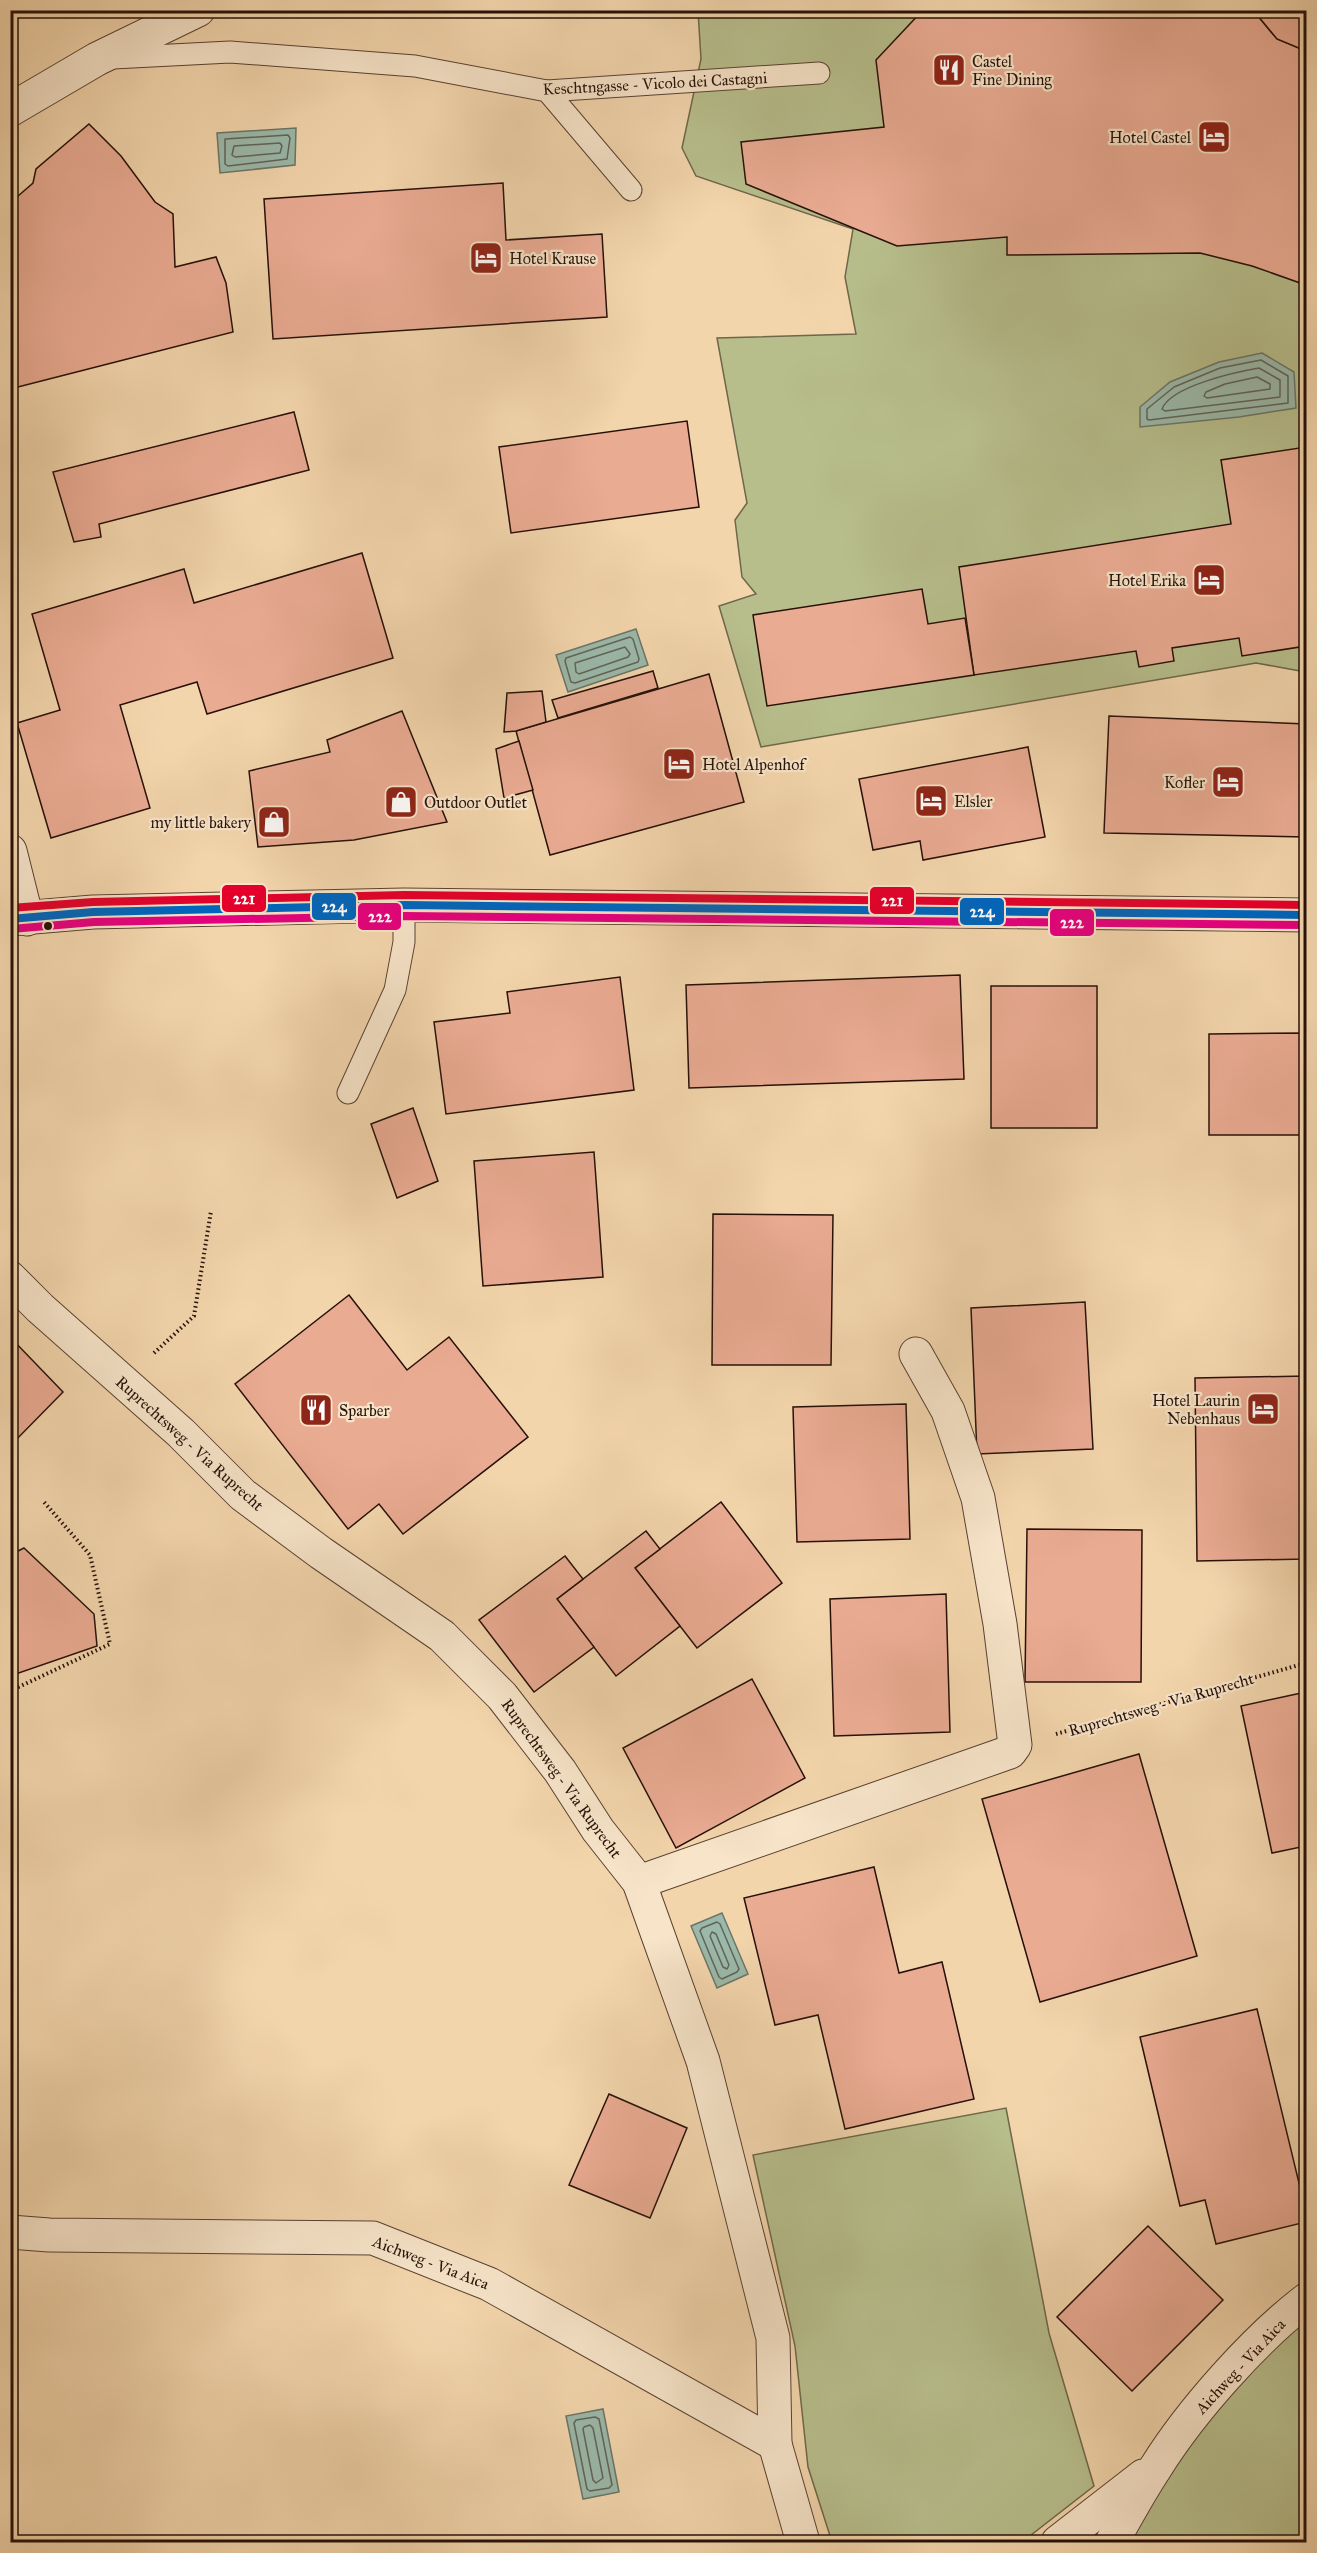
<svg xmlns="http://www.w3.org/2000/svg" width="1317" height="2553" font-family="'IM FELL Great Primer',serif">
  <style>
    .green { fill: #b7be8c; stroke: #6e674a; stroke-width: 1.5 }
    .water { fill: #9bb9aa; stroke: #6c7569; stroke-width: 1.5 }
    .lines { fill: none; stroke-linecap: round; stroke-linejoin: round }
    .shore { stroke: #606459; stroke-width: 1.5 }
    .building { fill: #eaab93; stroke: #261008; stroke-width: 1.5 }
    .service-casing { stroke: #594131; stroke-width: 23 }
    .minor-casing { stroke: #594131; stroke-width: 35 }
    .tertiary-casing { stroke: #594131; stroke-width: 35 }
    .path { stroke: #261008; stroke-width: 4; stroke-dasharray: 1.5 3; stroke-linecap: butt }
    .service { stroke: #f7e4c9; stroke-width: 21 }
    .minor { stroke: #f7e4c9; stroke-width: 33 }
    .tertiary { stroke: #f7e4c9; stroke-width: 33 }
    .bus-1-casing { stroke: #f7e4c9; stroke-width: 12 }
    .bus-2-casing { stroke: #f7e4c9; stroke-width: 12 }
    .bus-3-casing { stroke: #f7e4c9; stroke-width: 12 }
    .bus-1 { stroke: #0065bd; stroke-width: 8 }
    .bus-2 { stroke: #e5007d; stroke-width: 8 }
    .bus-3 { stroke: #e4002b; stroke-width: 8 }
    .bus-dot { fill: #261008; stroke: #f7e4c9; stroke-width: 2 }
    .labels { text-anchor: middle; stroke-width: 4.5; stroke-linejoin: round; paint-order: stroke }
    .poi-label { font-size: 16px; fill: #261008; stroke: #f7e4c9; text-anchor: start }
    .street-label { font-size: 16px; fill: #261008; stroke: #f7e4c9 }
    .line-badge { stroke: #f7e4c9; stroke-width: 2 }
    .badge-label { font-size: 16px; text-anchor: middle; font-weight: bold; fill: #fff }
  </style>
  <rect width="100%" height="100%" fill="#f3d5ac"/>
  <filter id="stains"><feTurbulence type="fractalNoise" baseFrequency=".00333" numOctaves="4"/><feColorMatrix values="0 0 0 0 .2 0 0 0 0 .09 0 0 0 0 .02 0 0 0 .5 -.17"/></filter>
  <radialGradient id="worn" r=".72"><stop offset=".6" stop-color="#630" stop-opacity="0"/><stop offset="1" stop-color="#630" stop-opacity=".3"/></radialGradient>
  <g class="green">
    <polygon points="698,11 1306,11 1306,672 1256,663 761,747 719,606 756,594 742,577 735,520 747,503 717,338 856,334 845,277 853,229 696,176 682,148 701,59"/>
    <polygon points="1006,2108 1049,2333 1094,2486 1022,2542 832,2542 808,2467 795,2346 753,2155"/>
    <polygon points="1306,2300 1306,2542 1112,2542 1156,2465"/>
  </g>
  <g class="water">
    <polygon points="296,128 295,165 220,173 217,133"/>
    <polygon points="1262,353 1294,372 1296,408 1239,417 1140,427 1140,407 1170,382 1219,362"/>
    <polygon points="636,629 648,665 568,692 556,655"/>
    <polygon points="722,1913 748,1974 717,1988 691,1926"/>
    <polygon points="603,2409 619,2492 583,2499 566,2416"/>
  </g>
  <g class="lines">
    <g class="shore">
      <polygon points="288,135 290,138 287,159 228,166 225,164 225,139"/>
      <polygon points="280,143 282,146 280,153 235,157 232,155 234,146"/>
      <polygon points="1261,360 1288,376 1288,403 1149,420 1147,419 1147,409 1174,387 1220,368"/>
      <path d="M1259 368 1280 380V397L1165 411 1162 409C1171 386 1236 372 1259 368Z"/>
      <polygon points="1257,377 1270,384 1270,389 1207,398 1204,396 1206,392 1225,384"/>
      <polygon points="630,637 633,639 639,659 638,662 575,683 571,682 565,661 566,658"/>
      <polygon points="625,647 630,654 628,657 579,674 576,672 575,663"/>
      <polygon points="717,1922 720,1924 739,1969 737,1972 722,1979 719,1977 700,1931 702,1928"/>
      <polygon points="712,1932 716,1934 729,1965 727,1969 723,1967 710,1936"/>
      <polygon points="595,2417 599,2419 612,2485 609,2488 590,2491 587,2489 574,2423 576,2420"/>
      <polygon points="590,2425 593,2428 603,2478 596,2483 593,2480 583,2429 584,2427"/>
    </g>
  </g>
  <g class="building">
    <polygon points="923,10 1253,10 1277,39 1306,51 1306,277 1303,284 1252,266 1200,253 1007,255 1007,237 897,246 746,184 741,142 884,127 876,60"/>
    <polygon points="1253,10 1306,10 1306,51 1277,39"/>
    <polygon points="89,124 121,156 155,202 173,214 175,267 216,257 226,283 233,332 10,389 10,203 33,183 36,169"/>
    <polygon points="503,183 506,240 602,234 607,317 273,339 264,199"/>
    <polygon points="294,412 309,470 99,524 101,537 74,542 53,472"/>
    <polygon points="687,421 699,507 511,533 499,447"/>
    <polygon points="1306,447 1306,646 1242,656 1239,638 1172,648 1174,661 1139,667 1136,651 974,675 959,567 1231,524 1221,460"/>
    <polygon points="362,553 393,658 207,714 197,682 120,705 150,808 51,838 17,723 60,710 32,614 184,569 194,603"/>
    <polygon points="922,589 928,624 965,618 974,675 767,706 753,615"/>
    <polygon points="653,671 658,688 558,718 552,700"/>
    <polygon points="709,674 744,802 550,855 516,731"/>
    <polygon points="542,691 546,722 516,731 504,732 507,693"/>
    <polygon points="402,711 447,822 354,840 258,847 249,771 330,752 327,740"/>
    <polygon points="1109,716 1306,724 1306,837 1104,833"/>
    <polygon points="519,741 533,790 504,798 496,749"/>
    <polygon points="1028,747 1045,837 923,860 920,841 873,850 859,779"/>
    <polygon points="960,975 964,1079 689,1088 686,985"/>
    <polygon points="620,977 634,1090 446,1114 434,1022 510,1013 507,992"/>
    <rect x="991" y="986" width="106" height="142"/>
    <polygon points="1306,1033 1306,1135 1209,1135 1209,1034"/>
    <polygon points="413,1108 438,1181 397,1198 371,1124"/>
    <polygon points="594,1152 603,1277 483,1286 474,1161"/>
    <polygon points="713,1214 833,1215 831,1365 712,1365"/>
    <polygon points="349,1295 407,1370 449,1337 528,1437 403,1534 379,1504 348,1529 235,1384"/>
    <polygon points="1085,1302 1093,1449 977,1454 971,1308"/>
    <polygon points="10,1337 63,1392 10,1446"/>
    <polygon points="1306,1376 1306,1559 1197,1561 1195,1378"/>
    <polygon points="906,1404 910,1539 797,1542 793,1407"/>
    <polygon points="721,1502 782,1583 697,1648 635,1568"/>
    <polygon points="1027,1529 1142,1530 1141,1682 1025,1682"/>
    <polygon points="646,1531 660,1549 635,1568 680,1626 616,1676 557,1599"/>
    <polygon points="24,1548 94,1614 97,1646 10,1676 10,1555"/>
    <polygon points="565,1556 583,1579 557,1599 594,1647 534,1692 479,1620"/>
    <polygon points="946,1594 950,1732 834,1736 830,1599"/>
    <polygon points="752,1679 805,1778 676,1848 623,1748"/>
    <polygon points="1306,1692 1306,1846 1272,1853 1241,1706"/>
    <polygon points="1139,1754 1197,1956 1040,2002 982,1799"/>
    <polygon points="874,1867 899,1973 942,1962 974,2099 845,2129 818,2015 775,2025 744,1898"/>
    <polygon points="1306,1953 1306,1994 1300,1956"/>
    <polygon points="1257,2009 1306,2212 1306,2222 1216,2244 1205,2200 1180,2206 1140,2037"/>
    <polygon points="609,2094 687,2128 650,2218 569,2185"/>
    <polygon points="1148,2226 1223,2300 1132,2391 1057,2317"/>
  </g>
  <g class="lines">
    <defs>
      <g id="service">
        <polyline points="113,58 230,52 415,66 547,91 819,73"/>
        <polyline points="547,91 631,190"/>
        <polyline points="348,1093 395,990 404,942 404,905"/>
      </g>
      <g id="minor">
        <polyline points="10,110 97,59 198,10"/>
        <polyline points="10,851 27,919"/>
        <polyline points="10,1278 40,1308 181,1433 243,1495 321,1553 442,1636 502,1696 560,1771 598,1830 639,1882 703,2061 773,2338 775,2444 803,2542"/>
        <polyline points="639,1882 1010,1752 1015,1745 1000,1624 978,1498 948,1411 916,1354"/>
        <polyline points="10,2232 49,2235 373,2238 489,2284 775,2444"/>
        <polyline points="1058,2542 1143,2476"/>
        <path d="M1112 2542C1126 2517 1140 2491 1156 2467 1191 2411 1254 2340 1306 2300"/>
      </g>
      <polyline id="tertiary" points="10,919 93,912 404,905 1306,915"/>
    </defs>
    <use href="#service" class="service-casing"/>
    <use href="#minor" class="minor-casing"/>
    <use href="#tertiary" class="tertiary-casing"/>
    <g class="path">
      <polyline points="154,1353 194,1316 211,1211"/>
      <polyline points="10,1691 110,1644 90,1555 44,1502"/>
      <polyline points="1056,1734 1306,1663"/>
    </g>
    <use href="#service" class="service"/>
    <use href="#minor" class="minor"/>
    <use href="#tertiary" class="tertiary"/>
    <defs>
      <polyline id="bus-1" points="10,919 93,912 404,905 1306,915"/>
      <polyline id="bus-2" points="11,929 94,922 404,916 1306,925"/>
      <polyline id="bus-3" points="10,908 93,902 404,895 1306,905"/>
    </defs>
    <use href="#bus-1" class="bus-1-casing"/>
    <use href="#bus-2" class="bus-2-casing"/>
    <use href="#bus-3" class="bus-3-casing"/>
    <use href="#bus-1" class="bus-1"/>
    <use href="#bus-2" class="bus-2"/>
    <use href="#bus-3" class="bus-3"/>
  </g>
  <defs>
    <symbol id="restaurant-square" viewBox="-11 -11 22 22"><rect x="-9" y="-9" width="18" height="18" rx="4" fill="#8f2418" stroke="#f7e4c9"/><path d="M-5-6h1v4h1v-4h1v4h1v-4h1v5L-1.5 .5V6h-2V.5L-5-1ZM5-6V6H3V1.5H1.5Q1.5-4 5-6Z" fill="#fff"/></symbol>
    <symbol id="hotel-square" viewBox="-11 -11 22 22"><rect x="-9" y="-9" width="18" height="18" rx="4" fill="#8f2418" stroke="#f7e4c9"/><path d="M-6-4.5h1.5V1H6V5H4.5V3h-9V5H-6ZM-4 0a1.8 1.8 0 1 1 3.6 0ZM.5 0V-2.5h3Q6-2.5 6 0Z" fill="#fff"/></symbol>
    <symbol id="shop-square" viewBox="-11 -11 22 22"><rect x="-9" y="-9" width="18" height="18" rx="4" fill="#8f2418" stroke="#f7e4c9"/><path d="M-5-2.5h2.3a2.7 3.5 0 0 1 5.4 0H5L5.5 6h-11ZM-1.5-2.5h3a1.5 2.3 0 0 0-3 0Z" fill="#fff"/></symbol>
  </defs>
  <g fill-rule="evenodd">
    <use href="#restaurant-square" x="930" y="51" width="38" height="38"/>
    <use href="#hotel-square" x="1195" y="118" width="38" height="38"/>
    <use href="#hotel-square" x="467" y="239" width="38" height="38"/>
    <use href="#hotel-square" x="1190" y="561" width="38" height="38"/>
    <use href="#hotel-square" x="660" y="745" width="38" height="38"/>
    <use href="#hotel-square" x="1209" y="763" width="38" height="38"/>
    <use href="#hotel-square" x="912" y="782" width="38" height="38"/>
    <use href="#shop-square" x="382" y="783" width="38" height="38"/>
    <use href="#shop-square" x="255" y="803" width="38" height="38"/>
    <use href="#hotel-square" x="1244" y="1390" width="38" height="38"/>
    <use href="#restaurant-square" x="297" y="1391" width="38" height="38"/>
  </g>
  <circle class="bus-dot" cx="48" cy="926" r="5"/>
  <g class="labels">
    <g class="poi-label">
      <text x="972" y="67">Castel<tspan x="972" dy="18">Fine Dining</tspan></text>
      <text x="1191" y="143" text-anchor="end">Hotel Castel</text>
      <text x="509" y="264">Hotel Krause</text>
      <text x="1186" y="586" text-anchor="end">Hotel Erika</text>
      <text x="702" y="770">Hotel Alpenhof</text>
      <text x="1205" y="788" text-anchor="end">Kofler</text>
      <text x="954" y="807">Elsler</text>
      <text x="424" y="808">Outdoor Outlet</text>
      <text x="251" y="828" text-anchor="end">my little bakery</text>
      <text x="1240" y="1406" text-anchor="end">Hotel Laurin<tspan x="1240" dy="18">Nebenhaus</tspan></text>
      <text x="339" y="1416">Sparber</text>
    </g>
    <g class="street-label">
      <text transform="translate(655 83) rotate(-3)" y="6">Keschtngasse - Vicolo dei Castagni</text>
      <text transform="translate(190 1443) rotate(42)" y="6">Ruprechtsweg - Via Ruprecht</text>
      <text transform="translate(1161 1704) rotate(-16)" y="6">Ruprechtsweg - Via Ruprecht</text>
      <text transform="translate(562 1778) rotate(54)" y="6">Ruprechtsweg - Via Ruprecht</text>
      <text transform="translate(431 2262) rotate(21)" y="6">Aichweg - Via Aica</text>
      <text transform="translate(1240 2366) rotate(-47)" y="6">Aichweg - Via Aica</text>
    </g>
  </g>
  <g class="line-badge">
    <rect x="221" y="884" width="46" height="29" rx="6" fill="#e4002b"/>
    <rect x="869" y="886" width="46" height="29" rx="6" fill="#e4002b"/>
    <rect x="311" y="892" width="46" height="29" rx="6" fill="#0065bd"/>
    <rect x="959" y="897" width="46" height="29" rx="6" fill="#0065bd"/>
    <rect x="357" y="902" width="45" height="29" rx="6" fill="#e5007d"/>
    <rect x="1049" y="908" width="46" height="29" rx="6" fill="#e5007d"/>
  </g>
  <g class="badge-label">
    <text x="244" y="904">221</text>
    <text x="892" y="906">221</text>
    <text x="334" y="912">224</text>
    <text x="982" y="917">224</text>
    <text x="380" y="922">222</text>
    <text x="1072" y="928">222</text>
  </g>
  <rect width="1317" height="2553" fill="none" stroke="#f3d5ac" stroke-width="36"/>
  <rect x="12" y="12" width="1293" height="2529" fill="none" stroke="#261008" stroke-width="3"/>
  <rect x="18" y="18" width="1281" height="2517" fill="none" stroke="#261008" stroke-width="1.5"/>
  <rect width="100%" height="100%" filter="url(#stains)"/>
  <rect width="100%" height="100%" fill="url(#worn)"/>
</svg>
